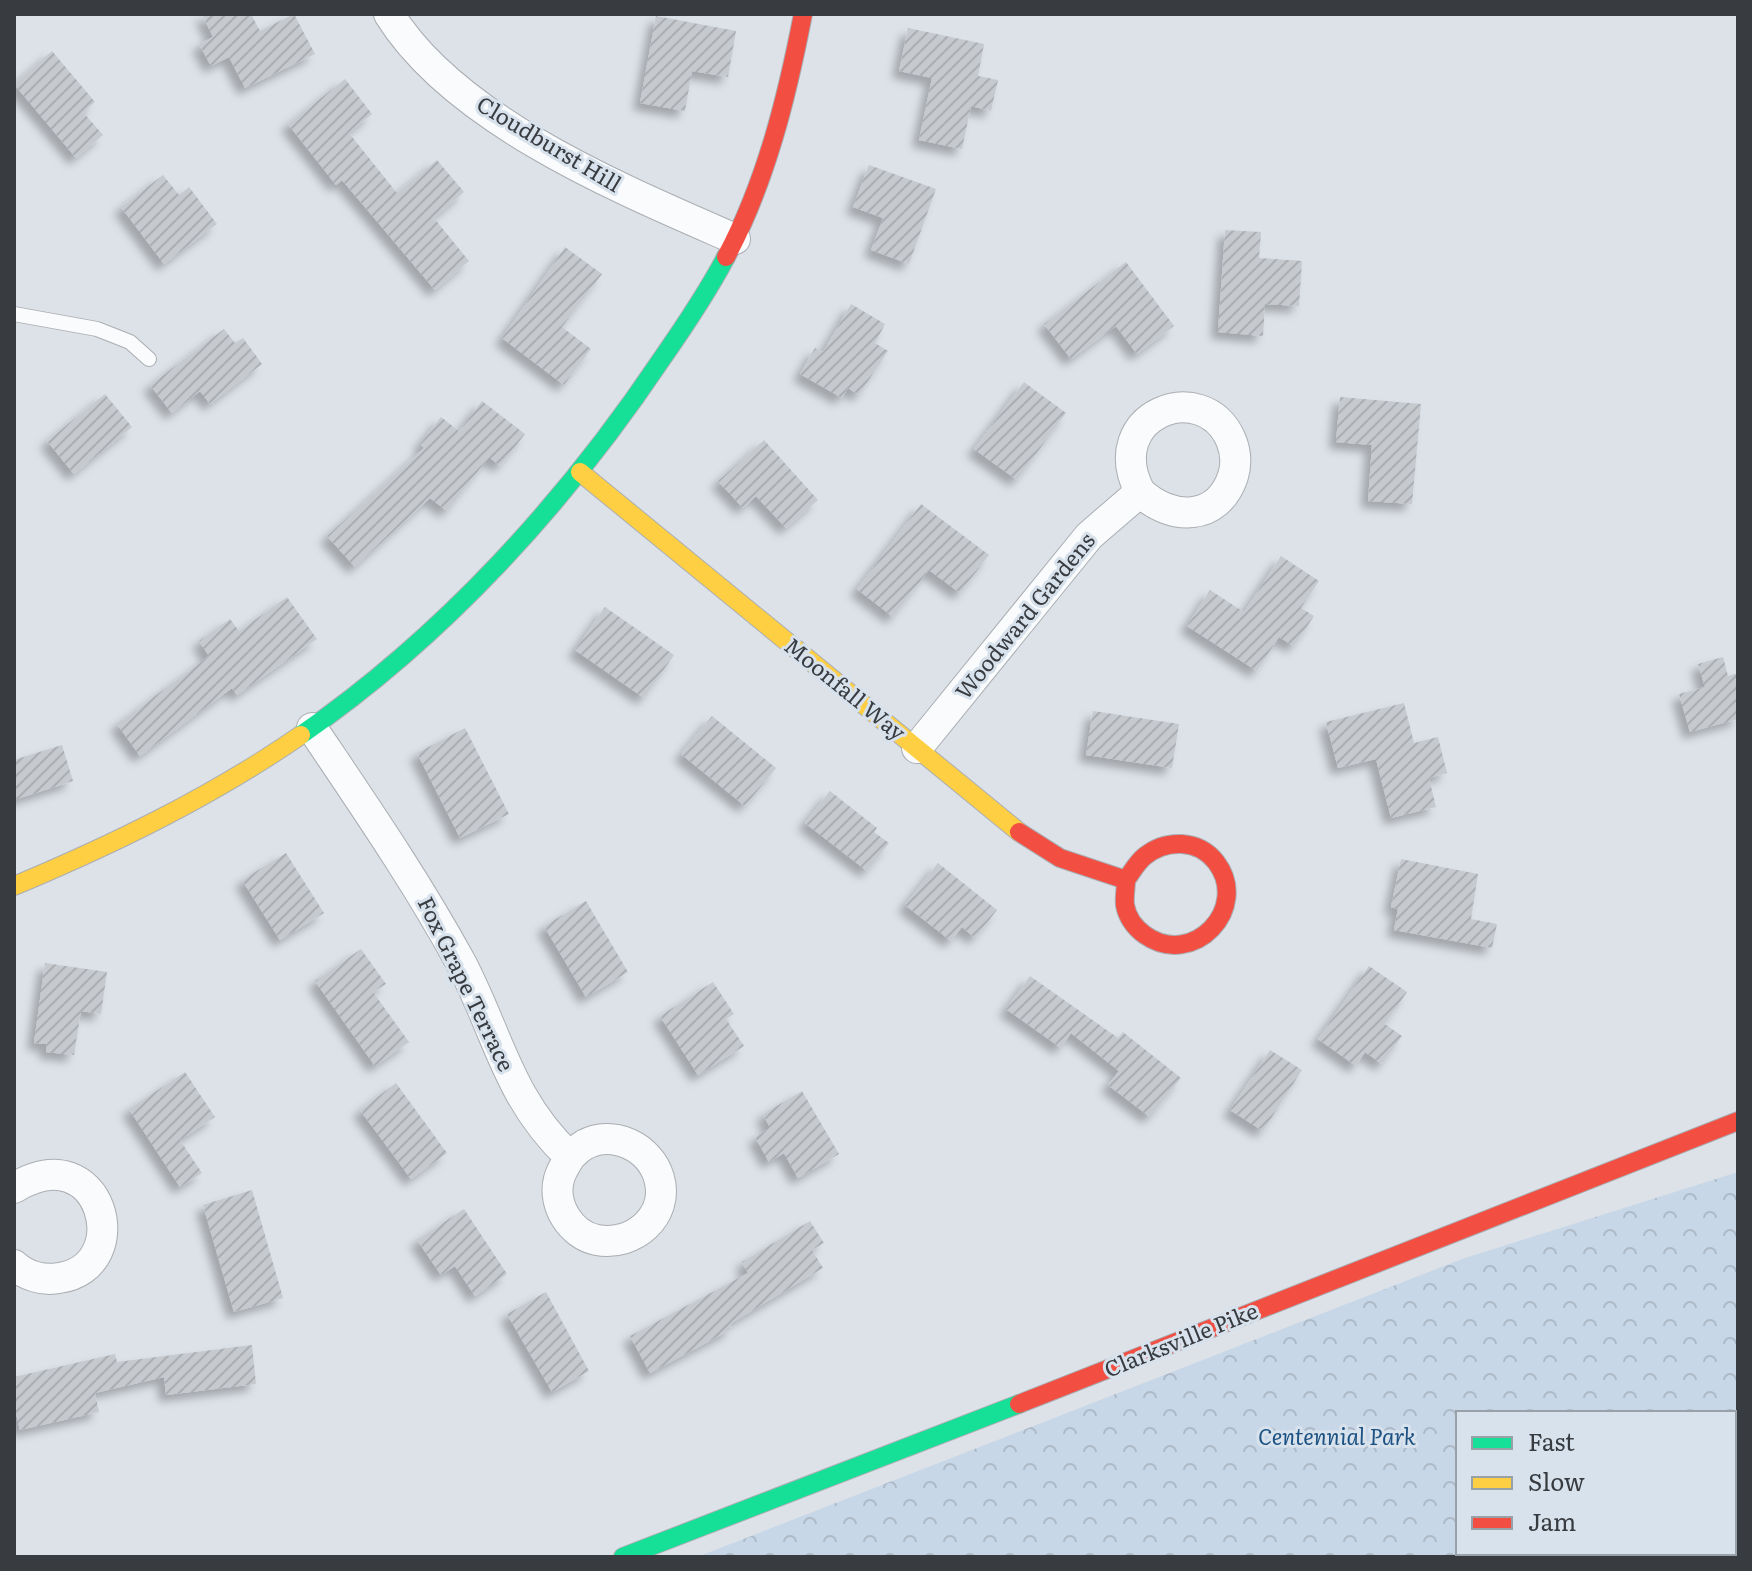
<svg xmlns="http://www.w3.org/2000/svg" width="1752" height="1571" font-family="Literata,serif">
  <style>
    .park { fill: url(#park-crowns); fill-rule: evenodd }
    .building { fill: url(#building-hatch); filter: url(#shadow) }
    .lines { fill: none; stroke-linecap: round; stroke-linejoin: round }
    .lane-casing { stroke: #aaaeb3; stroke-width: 16 }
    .street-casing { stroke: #aaaeb3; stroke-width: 32 }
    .fast-casing { stroke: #aaaeb3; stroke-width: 20 }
    .slow-casing { stroke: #aaaeb3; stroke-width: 20 }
    .jam-casing { stroke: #aaaeb3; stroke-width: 20 }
    .lane { stroke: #fafbfc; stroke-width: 14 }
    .street { stroke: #fafbfc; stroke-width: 30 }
    .fast { stroke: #16e098; stroke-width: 18 }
    .slow { stroke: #ffcf43; stroke-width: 18 }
    .jam { stroke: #f24e42; stroke-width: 18 }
    .labels { text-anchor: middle; stroke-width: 6; stroke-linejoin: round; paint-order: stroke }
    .street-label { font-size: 22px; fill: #383c40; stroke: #d8e2ed }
    .park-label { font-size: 22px; font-style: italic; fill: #1c5182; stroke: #d8e2ed }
  </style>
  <defs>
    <pattern id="park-crowns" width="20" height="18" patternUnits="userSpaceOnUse" patternTransform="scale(2)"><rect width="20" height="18" fill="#c8d7e7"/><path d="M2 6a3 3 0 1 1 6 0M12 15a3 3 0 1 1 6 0" fill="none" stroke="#adb9c7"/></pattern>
    <pattern id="building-hatch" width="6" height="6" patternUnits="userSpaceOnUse" patternTransform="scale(2)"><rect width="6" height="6" fill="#c6cacf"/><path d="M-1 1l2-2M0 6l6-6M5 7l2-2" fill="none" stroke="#abaeb3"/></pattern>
    <filter id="shadow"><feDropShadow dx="-7" dy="7" stdDeviation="4" flood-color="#0004"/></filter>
  </defs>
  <rect width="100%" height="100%" fill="#dde2e8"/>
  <path class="park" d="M1738 1172V1557H697L1462 1259ZM1458 1413H1734V1553H1458Z"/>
  <g class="building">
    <polygon points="202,14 251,14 260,31 294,14 315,54 245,88 229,57 211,66 199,44 213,37"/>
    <polygon points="656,16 736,31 728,77 692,71 685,111 640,103"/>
    <polygon points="908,28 984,44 978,76 998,80 991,111 971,106 962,149 919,140 932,78 899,71"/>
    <polygon points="52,51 95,102 83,112 103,135 76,158 14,84"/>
    <polygon points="345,79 372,114 349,133 397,193 437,160 464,192 434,218 469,261 435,290 342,180 336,185 288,124"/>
    <polygon points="869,165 936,189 909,264 871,250 883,218 853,207"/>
    <polygon points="163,175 179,195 189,187 217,224 164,264 121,207"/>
    <polygon points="1225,230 1261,232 1259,258 1302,261 1299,306 1265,304 1263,336 1218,332"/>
    <polygon points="565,247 602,274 562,327 591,349 564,385 502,338"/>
    <polygon points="1126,262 1174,326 1137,354 1116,326 1071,359 1044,324"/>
    <polygon points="851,304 885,324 875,343 888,351 859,395 848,388 842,398 800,374 815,348 823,352"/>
    <polygon points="224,329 235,343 243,338 262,364 210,404 200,391 172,413 150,385"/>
    <polygon points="1024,382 1066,413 1017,480 974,449"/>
    <polygon points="105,394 132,427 74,474 47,441"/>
    <polygon points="1340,397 1421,404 1412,504 1368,501 1372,445 1336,442"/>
    <polygon points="482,401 525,434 500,466 489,457 447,511 430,498 355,567 327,536 424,448 420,444 441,417 459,431"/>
    <polygon points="764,440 818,500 786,528 756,496 743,508 718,481"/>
    <polygon points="921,504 989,555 960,593 929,570 893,617 857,589"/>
    <polygon points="1281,556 1319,581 1301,608 1314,616 1294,646 1279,637 1257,671 1187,626 1210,590 1244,612"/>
    <polygon points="287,597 317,639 237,695 232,688 140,756 117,724 209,656 199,641 230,619 239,631"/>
    <polygon points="605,607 674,655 644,698 575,650"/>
    <polygon points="1723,657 1728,676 1738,673 1738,719 1690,732 1679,694 1705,687 1698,664"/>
    <polygon points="1404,703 1414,743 1438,737 1447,773 1429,778 1436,807 1391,818 1376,759 1338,768 1326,722"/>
    <polygon points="1093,711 1179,724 1172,768 1086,755"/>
    <polygon points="712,716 776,768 745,806 681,754"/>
    <polygon points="465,728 509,814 460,838 417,753"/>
    <polygon points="62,745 73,781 14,800 14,760"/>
    <polygon points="830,791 877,828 874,832 889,843 867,871 805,823"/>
    <polygon points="286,853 324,913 280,940 242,880"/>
    <polygon points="1401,859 1478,874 1471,919 1497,924 1492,948 1394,930 1398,909 1391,907"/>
    <polygon points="938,863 997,910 975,938 962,927 951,941 905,905"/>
    <polygon points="586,901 628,972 586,997 544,926"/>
    <polygon points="361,949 386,984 373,992 409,1042 375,1066 315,981"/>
    <polygon points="45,963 107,972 101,1014 81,1011 74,1055 46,1052 47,1044 34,1043"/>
    <polygon points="1369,966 1407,992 1385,1024 1402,1036 1382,1064 1365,1052 1356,1066 1318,1039"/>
    <polygon points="1030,976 1118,1038 1123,1032 1181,1078 1150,1117 1108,1085 1119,1071 1071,1033 1061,1048 1006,1009"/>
    <polygon points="713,982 734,1014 726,1019 744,1046 698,1075 660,1016"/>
    <polygon points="1270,1050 1302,1070 1263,1131 1230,1110"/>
    <polygon points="185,1072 215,1117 180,1140 202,1173 180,1187 129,1109"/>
    <polygon points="396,1083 447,1153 411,1179 360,1110"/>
    <polygon points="802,1091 839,1154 798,1178 784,1153 769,1162 755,1137 770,1128 763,1114"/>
    <polygon points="252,1190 283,1298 234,1312 203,1205"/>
    <polygon points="464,1209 507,1274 475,1296 455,1266 441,1275 417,1240"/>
    <polygon points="810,1221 824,1243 812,1250 823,1268 730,1324 732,1329 650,1373 630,1336 748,1273 742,1262"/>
    <polygon points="546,1292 589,1371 552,1392 507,1314"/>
    <polygon points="252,1345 256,1384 166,1395 164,1377 95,1393 99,1412 20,1430 14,1405 14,1377 115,1354 117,1362"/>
  </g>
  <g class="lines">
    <defs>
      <polyline id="lane" points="14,314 97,329 130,342 149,359"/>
      <g id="street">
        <path d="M389 14C455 121 623 190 735 239"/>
        <path d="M312 728C363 804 415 879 460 961 498 1032 507 1098 570 1157 566 1164 561 1171 559 1179 552 1205 571 1235 597 1240 633 1247 670 1216 659 1178 650 1147 613 1129 584 1145 579 1148 574 1153 570 1157"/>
        <path d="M917 748 1089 536 1140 492C1171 521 1218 522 1233 476 1237 463 1236 452 1231 440 1203 375 1100 415 1140 492"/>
        <path d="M14 1188C102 1133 137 1267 59 1278 43 1281 26 1276 14 1265"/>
      </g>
      <g id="fast">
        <path d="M301 735C443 637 565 503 661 360 684 327 707 293 726 257"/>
        <polyline points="623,1557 1019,1404"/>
      </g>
      <g id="slow">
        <polyline points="580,472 1019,832"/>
        <path d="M14 886C114 844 211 797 301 735"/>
      </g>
      <g id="jam">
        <path d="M726 257C766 182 787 97 803 14"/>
        <path d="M1019 832 1060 858 1126 880C1126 888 1124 897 1125 905 1127 917 1135 928 1145 935 1193 969 1251 908 1216 862 1198 839 1166 839 1145 856 1137 862 1132 872 1126 880"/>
        <polyline points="1019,1404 1738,1121"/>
      </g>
    </defs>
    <use href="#lane" class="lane-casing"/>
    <use href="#street" class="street-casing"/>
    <use href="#fast" class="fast-casing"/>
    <use href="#slow" class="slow-casing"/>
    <use href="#jam" class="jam-casing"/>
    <use href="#lane" class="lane"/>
    <use href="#street" class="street"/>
    <use href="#fast" class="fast"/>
    <use href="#slow" class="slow"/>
    <use href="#jam" class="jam"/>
  </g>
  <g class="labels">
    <g class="street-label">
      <text transform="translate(549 144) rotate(31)" y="8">Cloudburst Hill</text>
      <text transform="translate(1025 616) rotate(-51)" y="8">Woodward Gardens</text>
      <text transform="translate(845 689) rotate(39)" y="8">Moonfall Way</text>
      <text transform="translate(466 984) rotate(64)" y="8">Fox Grape Terrace</text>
      <text transform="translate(1181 1340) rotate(-22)" y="8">Clarksville Pike</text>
    </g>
    <g class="park-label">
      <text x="1337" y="1445">Centennial Park</text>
    </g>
  </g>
  <rect width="1752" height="1571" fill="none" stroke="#383c40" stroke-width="32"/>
  <rect x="1456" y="1411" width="280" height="144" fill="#d8e2ed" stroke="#98a0a8" stroke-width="2"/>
  <rect x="1472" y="1437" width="40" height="12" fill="#16e098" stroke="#98a0a8" stroke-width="2"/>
  <text x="1528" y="1451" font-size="24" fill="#383c40">Fast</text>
  <rect x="1472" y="1477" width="40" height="12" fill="#ffcf43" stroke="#98a0a8" stroke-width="2"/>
  <text x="1528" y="1491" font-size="24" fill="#383c40">Slow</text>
  <rect x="1472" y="1517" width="40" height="12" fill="#f24e42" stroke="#98a0a8" stroke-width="2"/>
  <text x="1528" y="1531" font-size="24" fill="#383c40">Jam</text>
</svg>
